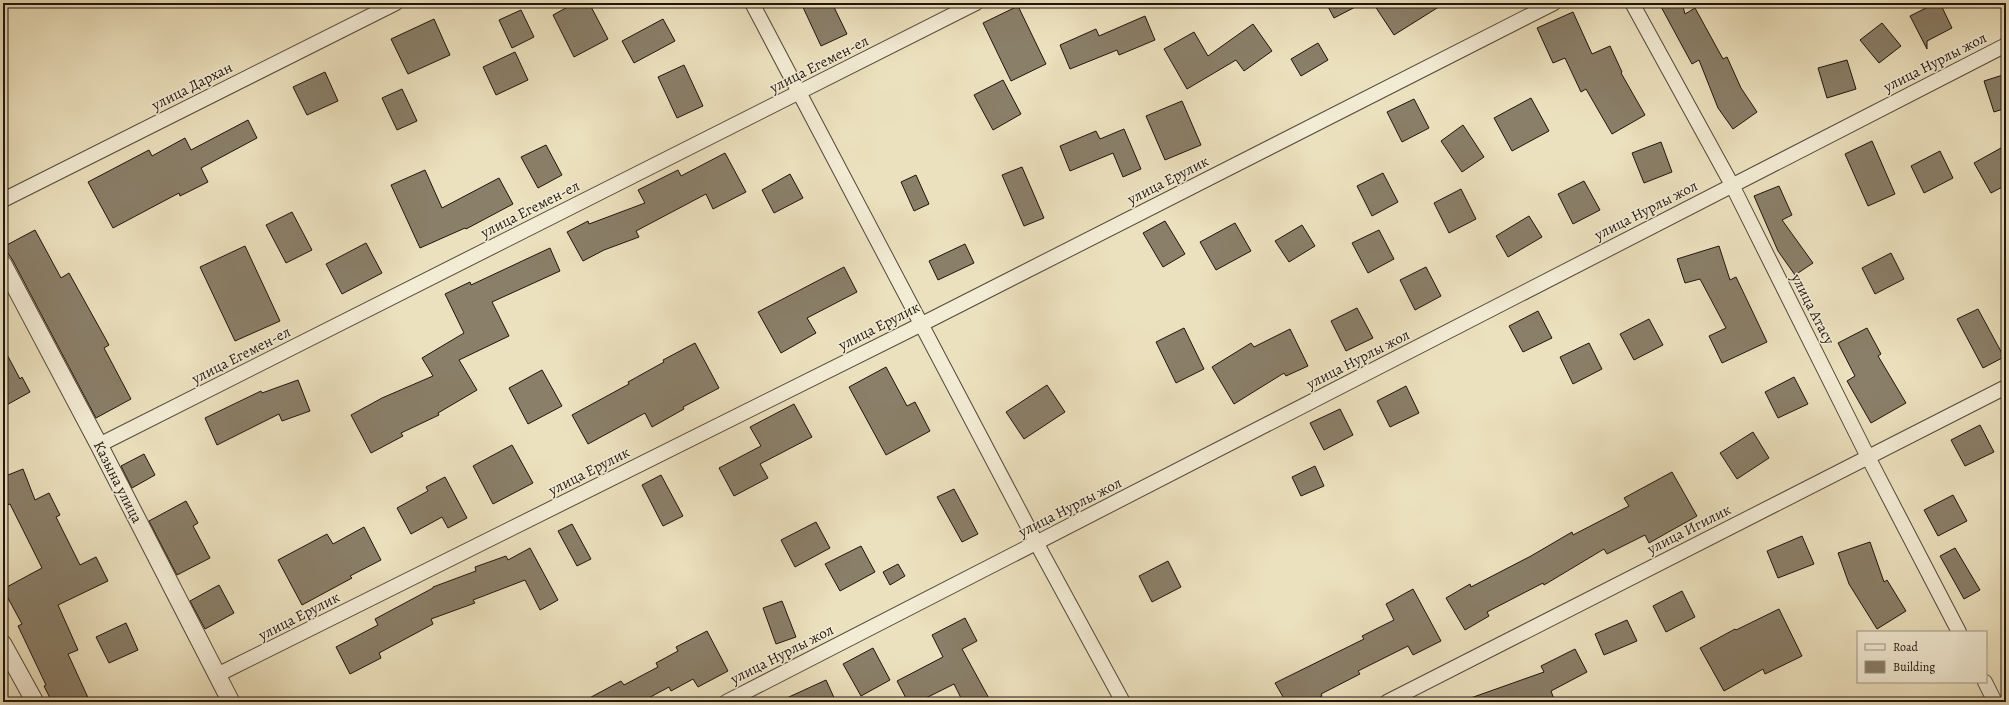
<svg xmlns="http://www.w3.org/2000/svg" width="2009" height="705" font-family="Alegreya,serif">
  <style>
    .building { fill: #8a7f69; stroke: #20150d }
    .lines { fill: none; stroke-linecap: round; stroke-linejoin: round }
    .minor-casing { stroke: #534839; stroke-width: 16 }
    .tertiary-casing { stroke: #534839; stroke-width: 19 }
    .minor { stroke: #f3ecd5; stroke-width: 14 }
    .tertiary { stroke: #f3ecd5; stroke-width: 17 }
    .labels { text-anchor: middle; stroke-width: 3; stroke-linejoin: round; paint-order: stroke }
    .street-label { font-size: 15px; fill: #20150d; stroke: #f3ecd5 }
  </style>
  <rect width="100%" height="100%" fill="#ece1be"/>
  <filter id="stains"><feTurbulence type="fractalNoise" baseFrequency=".005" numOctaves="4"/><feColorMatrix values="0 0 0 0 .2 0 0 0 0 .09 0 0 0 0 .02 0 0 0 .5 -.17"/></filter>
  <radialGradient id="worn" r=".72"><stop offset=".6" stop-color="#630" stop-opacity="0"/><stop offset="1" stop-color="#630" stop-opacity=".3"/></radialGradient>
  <g class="building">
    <polygon points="575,3 589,3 608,39 574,57 553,15"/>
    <polygon points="801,3 832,3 847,34 821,46"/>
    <polygon points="1326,3 1363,3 1334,18"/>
    <polygon points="1373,3 1445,3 1394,35"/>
    <polygon points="1659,3 1682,3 1685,14 1695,8 1723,59 1727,57 1741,88 1757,112 1733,129 1718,108 1699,60 1692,64"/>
    <polygon points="1936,3 1940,3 1952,28 1927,41 1927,49 1910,16"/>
    <polygon points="1018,6 1046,64 1011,81 983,23"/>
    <polygon points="521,10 534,37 512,48 499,20"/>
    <polygon points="1573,12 1592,54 1610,46 1622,72 1621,73 1645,115 1612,134 1586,89 1581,92 1565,58 1553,63 1537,28"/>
    <polygon points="1145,16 1155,40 1119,55 1117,50 1070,69 1060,45 1096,29 1099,36"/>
    <polygon points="434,19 450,55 408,74 391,39"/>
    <polygon points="663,19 675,41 634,63 622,41"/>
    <polygon points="1882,23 1901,46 1879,63 1860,40"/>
    <polygon points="1253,24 1272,51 1244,71 1236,60 1187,89 1164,49 1194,32 1208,56"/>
    <polygon points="1318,43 1328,60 1301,76 1291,59"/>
    <polygon points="515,52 528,80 496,95 483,67"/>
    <polygon points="1847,60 1856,89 1827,98 1818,68"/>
    <polygon points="684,65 703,106 677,118 658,77"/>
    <polygon points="325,72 338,101 307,115 293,87"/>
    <polygon points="2006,74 2006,108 1994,112 1984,81"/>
    <polygon points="1003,80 1021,114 993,130 974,95"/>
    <polygon points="402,89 417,121 397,130 382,98"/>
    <polygon points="1531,98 1549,131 1512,151 1494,118"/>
    <polygon points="1414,99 1429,128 1402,142 1387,112"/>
    <polygon points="1182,101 1201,145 1165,160 1146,116"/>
    <polygon points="248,120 257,138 201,168 208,182 180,196 179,193 113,228 88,182 149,150 152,156 185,138 191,150"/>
    <polygon points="1463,125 1484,157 1462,172 1441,141"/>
    <polygon points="1124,129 1141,169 1123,177 1113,153 1070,171 1060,146 1096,131 1100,139"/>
    <polygon points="1872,141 1895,194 1868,206 1845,154"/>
    <polygon points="1661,142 1672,172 1644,183 1632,153"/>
    <polygon points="546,145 562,175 538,188 521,157"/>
    <polygon points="2001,148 2006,158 2006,185 1991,193 1974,163"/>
    <polygon points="1940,151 1953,178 1924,193 1911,166"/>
    <polygon points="725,153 746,192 713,209 706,194 636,231 639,237 604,250 583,261 567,232 588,221 589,224 645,203 638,190 678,170 681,176"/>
    <polygon points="1022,167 1044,218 1024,226 1002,175"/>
    <polygon points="425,170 442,208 499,178 513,204 466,229 465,228 420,248 391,185"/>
    <polygon points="1383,173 1398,202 1372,216 1357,186"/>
    <polygon points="790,174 803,198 774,213 762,190"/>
    <polygon points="916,175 929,204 914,211 901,182"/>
    <polygon points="1584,181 1600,210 1573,224 1558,194"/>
    <polygon points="1779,186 1792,215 1782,220 1813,263 1795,275 1778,251 1754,196"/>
    <polygon points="1461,189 1476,219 1449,233 1434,203"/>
    <polygon points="292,212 312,250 286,263 266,225"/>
    <polygon points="1529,216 1542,237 1508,257 1496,236"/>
    <polygon points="1165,221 1185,254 1163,267 1143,233"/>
    <polygon points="1235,223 1251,251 1216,270 1200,242"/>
    <polygon points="1302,225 1315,246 1289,262 1275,241"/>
    <polygon points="35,230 61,278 69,273 109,345 104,348 131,399 96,418 12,259 3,247"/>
    <polygon points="1379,230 1394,259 1368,273 1352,243"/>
    <polygon points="366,243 382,273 342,294 326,264"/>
    <polygon points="965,244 974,263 938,280 929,261"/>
    <polygon points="245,246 280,321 235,341 200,267"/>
    <polygon points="1719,246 1730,280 1736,277 1767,342 1722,363 1709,336 1726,328 1700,279 1685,283 1677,259"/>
    <polygon points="550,248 560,271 492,302 509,336 459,360 477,390 438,413 439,415 401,433 403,436 371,453 351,415 382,398 433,376 422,358 464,333 445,294 470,282 471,285"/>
    <polygon points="1891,253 1904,279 1875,294 1862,268"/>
    <polygon points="844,267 857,292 807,318 816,333 781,353 758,312"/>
    <polygon points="1426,267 1441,296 1415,310 1400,280"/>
    <polygon points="1357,308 1373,338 1346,351 1331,321"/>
    <polygon points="1978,309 2004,357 1983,368 1957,319"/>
    <polygon points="1538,311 1552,338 1523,352 1509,326"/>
    <polygon points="1649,319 1663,345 1634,360 1620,334"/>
    <polygon points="1184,328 1204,369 1176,383 1156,342"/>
    <polygon points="1867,328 1881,354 1878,356 1906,403 1871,423 1847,381 1855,376 1838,343"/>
    <polygon points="1290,329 1308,366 1286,376 1284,373 1234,404 1212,367 1251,343 1254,347"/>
    <polygon points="695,343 719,388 683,407 684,409 652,427 645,413 588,444 572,415 629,384 628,382 664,362 663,360"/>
    <polygon points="1589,343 1602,369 1573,384 1560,357"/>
    <polygon points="3,347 20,379 22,377 30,392 3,407"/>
    <polygon points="886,367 907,406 915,402 930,431 886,455 849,387"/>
    <polygon points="542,370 562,406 528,424 509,388"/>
    <polygon points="1794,377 1808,404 1778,418 1765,392"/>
    <polygon points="298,380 310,411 282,421 279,414 217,445 205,418 261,391 262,393"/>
    <polygon points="1047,385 1065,412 1024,439 1006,412"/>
    <polygon points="1406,386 1419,413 1390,427 1377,401"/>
    <polygon points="794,404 812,437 760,464 768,478 734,496 719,468 761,446 750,427"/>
    <polygon points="1340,409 1353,435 1324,450 1310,423"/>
    <polygon points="1980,425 1994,452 1965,466 1951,440"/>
    <polygon points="1753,432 1769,458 1737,479 1720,453"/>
    <polygon points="512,445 533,483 493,504 473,466"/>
    <polygon points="144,454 155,475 132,488 121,466"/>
    <polygon points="1315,466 1324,486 1301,496 1292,477"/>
    <polygon points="23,469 35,500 49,493 60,515 56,517 80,565 96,557 108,581 58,605 78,650 68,654 90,702 52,702 44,686 46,685 18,626 22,624 3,589 42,568 10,504 3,506 3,477"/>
    <polygon points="1672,472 1697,516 1649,543 1645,535 1607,554 1604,549 1544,585 1543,583 1487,612 1489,616 1465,630 1446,598 1470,584 1471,587 1531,556 1572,532 1573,535 1629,506 1624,498"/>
    <polygon points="661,475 683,516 663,526 642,485"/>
    <polygon points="445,477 467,518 448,528 442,517 411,534 397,508 428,491 426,487"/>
    <polygon points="954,489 978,534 962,542 937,497"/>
    <polygon points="1953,495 1967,521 1938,536 1924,510"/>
    <polygon points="186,501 198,523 193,526 210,558 177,575 149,521"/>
    <polygon points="816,522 830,548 795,567 781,540"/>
    <polygon points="572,524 591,559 577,566 558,531"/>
    <polygon points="364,527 381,560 350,576 352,578 302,605 278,560 327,534 333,544"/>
    <polygon points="1802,536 1814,564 1778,578 1767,551"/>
    <polygon points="1870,542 1884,582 1887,580 1906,611 1877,629 1849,584 1838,553"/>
    <polygon points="861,546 875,572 840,591 825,564"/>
    <polygon points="530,548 558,600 540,610 525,580 473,600 475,603 431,619 433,624 379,653 381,658 350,674 336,647 378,625 375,619 433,588 433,587 476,571 475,567 506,556 508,560"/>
    <polygon points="1955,548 1980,590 1964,599 1940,556"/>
    <polygon points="1168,561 1181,587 1152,602 1139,576"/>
    <polygon points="898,564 905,576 890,585 883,572"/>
    <polygon points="219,585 234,613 205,629 190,601"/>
    <polygon points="1413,589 1441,641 1413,655 1408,646 1358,671 1360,674 1321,694 1322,696 1311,702 1286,702 1275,683 1364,639 1362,636 1394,620 1386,604"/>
    <polygon points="1682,591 1695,617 1666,632 1653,606"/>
    <polygon points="782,601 796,637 776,644 763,608"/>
    <polygon points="1779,609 1802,656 1765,674 1763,669 1724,691 1700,648 1735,629 1736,630"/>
    <polygon points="965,618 977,641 962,649 991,702 963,702 954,684 918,702 908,702 897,681 943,657 932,635"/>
    <polygon points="1627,620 1637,641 1604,655 1595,634"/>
    <polygon points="126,623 138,650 109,663 96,637"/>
    <polygon points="707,631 728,671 698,687 693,679 671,691 669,687 641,702 582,702 621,681 624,685 658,667 656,663 678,651 676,647"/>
    <polygon points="873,648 890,680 861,696 843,664"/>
    <polygon points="1575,649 1587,672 1551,691 1555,702 1465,702 1465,700 1544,672 1541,666"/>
    <polygon points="826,680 836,702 778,702"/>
  </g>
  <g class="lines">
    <defs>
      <g id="minor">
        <polyline points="752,3 1037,544 1123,702"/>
        <polyline points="1632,3 1732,185 1868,457 1959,632"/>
        <polyline points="3,200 396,3"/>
        <polyline points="99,445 976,3"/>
        <polyline points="217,675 922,324 1554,3"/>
        <polyline points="1985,682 1995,702"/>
        <polyline points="726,702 2006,45"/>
        <polyline points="1387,702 2006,387"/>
      </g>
      <g id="tertiary">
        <polyline points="3,264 99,445 231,702"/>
        <polyline points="3,644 35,702"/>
      </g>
    </defs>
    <use href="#minor" class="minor-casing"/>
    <use href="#tertiary" class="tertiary-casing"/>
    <use href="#minor" class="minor"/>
    <use href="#tertiary" class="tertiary"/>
  </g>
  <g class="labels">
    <g class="street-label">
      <text transform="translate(1935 62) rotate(-27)" y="5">улица Нурлы жол</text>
      <text transform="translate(819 64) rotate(-27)" y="5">улица Егемен-ел</text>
      <text transform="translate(192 86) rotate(-27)" y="5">улица Дархан</text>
      <text transform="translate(1168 180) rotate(-27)" y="5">улица Ерулик</text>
      <text transform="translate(530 209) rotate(-27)" y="5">улица Егемен-ел</text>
      <text transform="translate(1646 210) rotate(-27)" y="5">улица Нурлы жол</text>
      <text transform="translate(1813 309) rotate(63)" y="5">улица Атасу</text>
      <text transform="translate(879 326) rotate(-27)" y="5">улица Ерулик</text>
      <text transform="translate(241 355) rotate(-27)" y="5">улица Егемен-ел</text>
      <text transform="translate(1358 359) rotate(-27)" y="5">улица Нурлы жол</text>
      <text transform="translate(589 471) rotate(-27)" y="5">улица Ерулик</text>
      <text transform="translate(118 482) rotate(63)" y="5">Казына улица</text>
      <text transform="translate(1070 507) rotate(-27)" y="5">улица Нурлы жол</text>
      <text transform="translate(1689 529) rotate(-27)" y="5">улица Игилик</text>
      <text transform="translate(299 616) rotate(-27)" y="5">улица Ерулик</text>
      <text transform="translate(782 654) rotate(-27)" y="5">улица Нурлы жол</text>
    </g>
  </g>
  <rect width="2009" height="705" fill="none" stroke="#ece1be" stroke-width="16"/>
  <rect x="4" y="4" width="2001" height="697" fill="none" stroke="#20150d" stroke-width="2"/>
  <rect x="8" y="8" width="1993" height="689" fill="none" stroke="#20150d"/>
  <rect x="1857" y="631" width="130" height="52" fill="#f3ecd5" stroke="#9f9685"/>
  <rect x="1865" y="644" width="20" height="6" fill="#f3ecd5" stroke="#9f9685"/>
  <text x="1893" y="651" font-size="12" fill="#20150d">Road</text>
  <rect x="1865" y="661" width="20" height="12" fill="#8a7f69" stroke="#9f9685"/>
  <text x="1893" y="671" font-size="12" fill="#20150d">Building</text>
  <rect width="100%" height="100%" filter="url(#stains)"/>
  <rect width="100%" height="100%" fill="url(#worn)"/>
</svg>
